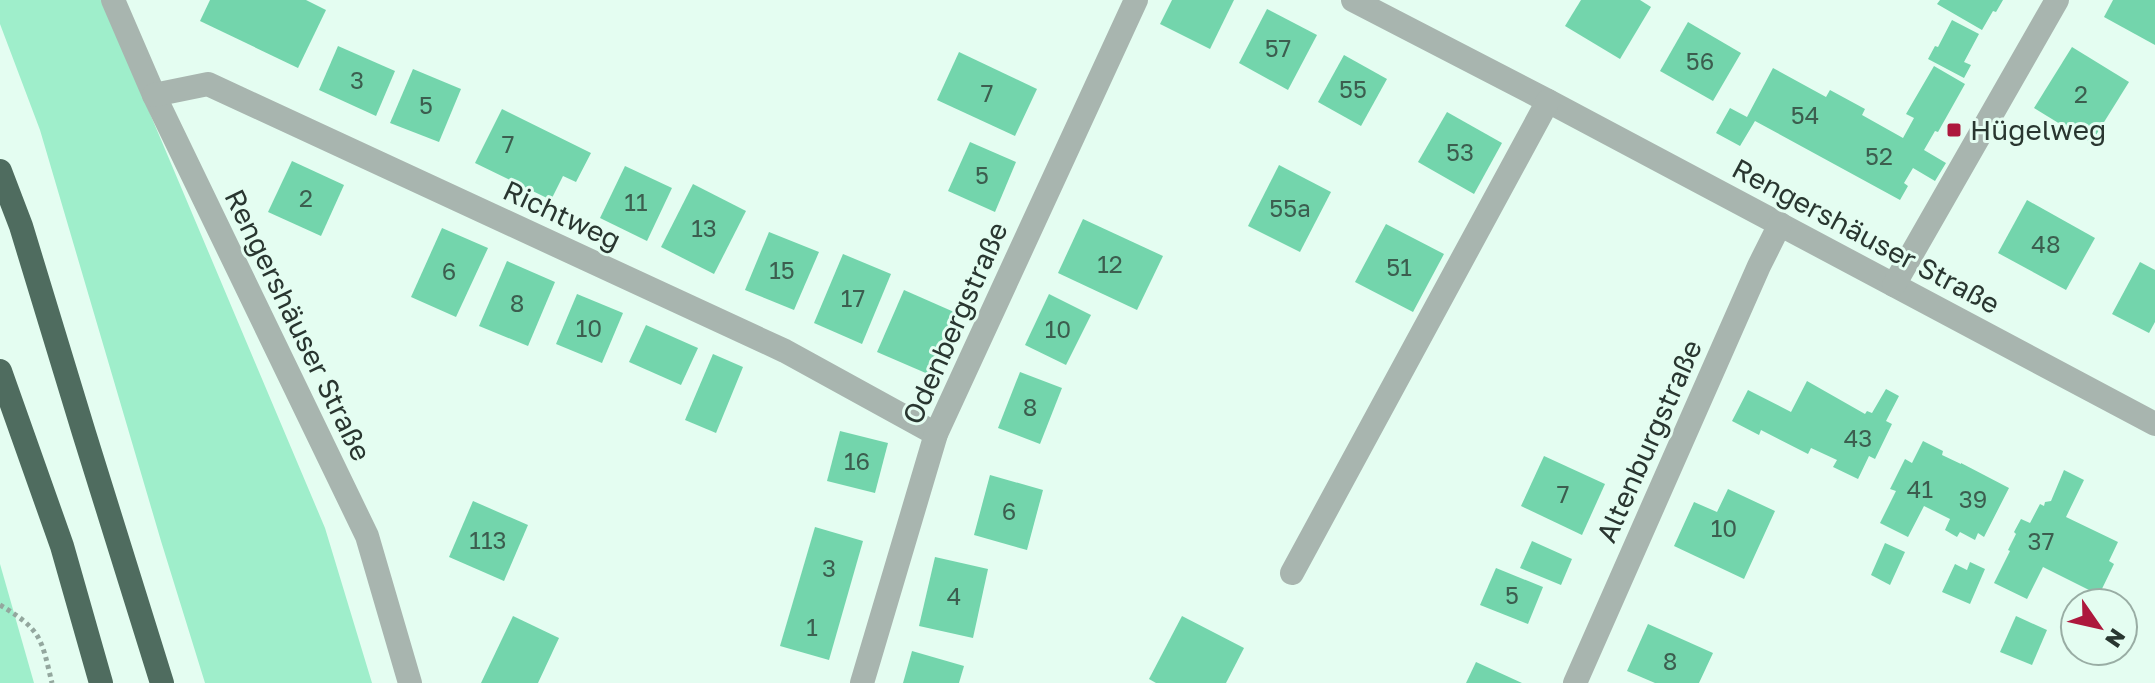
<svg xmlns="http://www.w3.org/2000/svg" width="2155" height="683" font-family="'Golos Text',sans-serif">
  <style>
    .green { fill: #9feecb }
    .building { fill: #73d5ac }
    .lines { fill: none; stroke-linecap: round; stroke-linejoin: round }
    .path { stroke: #93a79e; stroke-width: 5; stroke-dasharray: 4 4; stroke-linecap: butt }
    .street { stroke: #a8b5af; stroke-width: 24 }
    .highway { stroke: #4f6c5f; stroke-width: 24 }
    .poi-dot { fill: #ad183d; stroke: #e4fdf1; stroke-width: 3 }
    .labels { text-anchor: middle; stroke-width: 6; stroke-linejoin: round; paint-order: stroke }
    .number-label { font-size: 24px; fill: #3c5e4f }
    .poi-label { font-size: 28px; fill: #293630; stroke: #e4fdf1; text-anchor: start }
    .street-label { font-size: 28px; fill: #293630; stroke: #e4fdf1 }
  </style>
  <rect width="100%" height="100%" fill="#e4fdf1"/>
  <g class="green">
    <polygon points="0,0 102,0 325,528 372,683 205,683 161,541 40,130 0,24"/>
    <polygon points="0,564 34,683 0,683"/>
  </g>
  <g class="building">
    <polygon points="210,0 306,0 326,10 298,68 200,21"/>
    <polygon points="1172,0 1234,0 1210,49 1160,24"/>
    <polygon points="1581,0 1640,0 1651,7 1620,59 1565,26"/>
    <polygon points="1940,0 2003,0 1996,12 1993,11 1982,30 1937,4"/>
    <polygon points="2113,0 2155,0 2155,45 2104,17"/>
    <polygon points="1267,9 1317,35 1288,90 1239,63"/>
    <polygon points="1952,20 1979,34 1964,62 1971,65 1964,78 1928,59 1935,46 1938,47"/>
    <polygon points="1688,22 1741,53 1713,101 1660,71"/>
    <polygon points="338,46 395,71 376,116 319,90"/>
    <polygon points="2072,47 2129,82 2091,143 2034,108"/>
    <polygon points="959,52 1037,89 1015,136 937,100"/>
    <polygon points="1344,55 1387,79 1361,126 1318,102"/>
    <polygon points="1934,66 1965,84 1938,132 1935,131 1924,150 1946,163 1935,181 1913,168 1904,183 1908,186 1900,200 1755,121 1740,146 1716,133 1730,108 1747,117 1773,68 1826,97 1830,90 1865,109 1862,115 1903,138 1914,118 1906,114"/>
    <polygon points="413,69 461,89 439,142 390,123"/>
    <polygon points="502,109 591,153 576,182 563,176 551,200 475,163"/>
    <polygon points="1447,112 1502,143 1474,194 1418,162"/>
    <polygon points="970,142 1016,162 995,212 948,191"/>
    <polygon points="292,161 344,185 321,236 268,212"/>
    <polygon points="1279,165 1331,192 1300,252 1248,226"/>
    <polygon points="625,166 672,188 647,241 600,218"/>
    <polygon points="693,184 746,211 714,274 661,247"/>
    <polygon points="2027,200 2095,238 2066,290 1998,253"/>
    <polygon points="1083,219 1163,256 1137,310 1058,273"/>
    <polygon points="1386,224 1444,254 1413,312 1355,282"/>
    <polygon points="442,228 488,248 456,317 411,297"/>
    <polygon points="769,232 819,252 794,310 745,290"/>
    <polygon points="843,254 891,274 862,344 814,323"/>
    <polygon points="507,261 555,282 528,346 479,326"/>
    <polygon points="2140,262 2155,270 2155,322 2149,333 2112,314"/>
    <polygon points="904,290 954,312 928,374 877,352"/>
    <polygon points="577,294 623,313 602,363 556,344"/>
    <polygon points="1049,294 1091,315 1066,365 1025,345"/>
    <polygon points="646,325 698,348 681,385 629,362"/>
    <polygon points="713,354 743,367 716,433 685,420"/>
    <polygon points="1020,372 1062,388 1040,444 998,428"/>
    <polygon points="1807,381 1865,414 1867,411 1872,413 1886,389 1899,396 1886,421 1892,424 1875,459 1869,456 1858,479 1833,467 1837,460 1811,448 1808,454 1761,430 1759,435 1732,421 1748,390 1791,412"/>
    <polygon points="840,431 888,443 875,493 827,481"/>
    <polygon points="1923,441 1943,451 1942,455 1961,464 1961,463 2009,488 1984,537 1978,533 1975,540 1960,532 1957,537 1945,530 1950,519 1924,506 1908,537 1880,523 1896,491 1890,489 1905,459 1912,463"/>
    <polygon points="1544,456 1605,484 1582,535 1521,506"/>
    <polygon points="2064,470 2084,480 2066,517 2118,542 2109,561 2114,564 2099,595 2043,567 2027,599 1994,583 2010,551 2008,550 2016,534 2014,532 2021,519 2030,523 2040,504 2044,506 2045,502 2051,501"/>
    <polygon points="990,475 1043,490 1027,550 974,535"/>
    <polygon points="1728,489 1775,511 1744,579 1674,546 1694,502 1717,512"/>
    <polygon points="473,501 528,525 504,581 449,557"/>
    <polygon points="815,527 863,541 829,660 780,646"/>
    <polygon points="1532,541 1572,559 1561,585 1520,568"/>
    <polygon points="1885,543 1905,552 1890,585 1871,575"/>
    <polygon points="935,557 988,569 973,638 919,626"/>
    <polygon points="1970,562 1985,569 1970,604 1942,592 1955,564 1967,570"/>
    <polygon points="1496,568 1543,587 1528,624 1480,605"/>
    <polygon points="513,616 559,638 538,683 481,683"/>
    <polygon points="1182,616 1244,648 1226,683 1156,683 1149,679"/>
    <polygon points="2016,616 2047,630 2032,665 2000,652"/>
    <polygon points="1648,624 1713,653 1699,683 1655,683 1627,671"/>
    <polygon points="912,651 964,666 959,683 903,683"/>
    <polygon points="1476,662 1522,683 1466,683"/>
  </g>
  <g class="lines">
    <path class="path" d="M0 605C42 630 41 638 52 683"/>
    <g class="street">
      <polyline points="113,0 154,95 367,536 410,683"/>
      <polyline points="1353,0 1548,101 2155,424"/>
      <polyline points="154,95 208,84 785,351 936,434"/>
      <polyline points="1894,285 2057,0"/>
      <polyline points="1292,573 1548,101"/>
      <polyline points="862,683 936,434 1136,0"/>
      <polyline points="1575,683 1759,266 1780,224"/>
    </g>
    <g class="highway">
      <polyline points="0,171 21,226 84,433 162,683"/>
      <polyline points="0,371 62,546 101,683"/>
    </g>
  </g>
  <rect class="poi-dot" x="1946" y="122" width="16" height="16" rx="4"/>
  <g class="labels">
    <g class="number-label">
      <text x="1278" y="57">57</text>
      <text x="1700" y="70">56</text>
      <text x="357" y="89">3</text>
      <text x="1353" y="98">55</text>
      <text x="987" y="102">7</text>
      <text x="2081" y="103">2</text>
      <text x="426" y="114">5</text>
      <text x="1805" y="124">54</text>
      <text x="508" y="153">7</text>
      <text x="1460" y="161">53</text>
      <text x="1879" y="165">52</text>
      <text x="982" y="184">5</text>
      <text x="306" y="207">2</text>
      <text x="636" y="211">11</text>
      <text x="1290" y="217">55a</text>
      <text x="704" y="237">13</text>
      <text x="2046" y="253">48</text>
      <text x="1110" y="273">12</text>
      <text x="1399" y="276">51</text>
      <text x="782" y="279">15</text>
      <text x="449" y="280">6</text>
      <text x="853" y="307">17</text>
      <text x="517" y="312">8</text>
      <text x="589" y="337">10</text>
      <text x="1058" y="338">10</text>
      <text x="1030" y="416">8</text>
      <text x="1858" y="447">43</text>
      <text x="857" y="470">16</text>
      <text x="1920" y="498">41</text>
      <text x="1563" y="503">7</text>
      <text x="1973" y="508">39</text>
      <text x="1009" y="520">6</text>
      <text x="1724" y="537">10</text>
      <text x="488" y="549">113</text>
      <text x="2041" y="550">37</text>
      <text x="829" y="577">3</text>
      <text x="1512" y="604">5</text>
      <text x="954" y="605">4</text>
      <text x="812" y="636">1</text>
      <text x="1670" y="670">8</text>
    </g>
    <g class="poi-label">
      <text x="1970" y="140">Hügelweg</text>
    </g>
    <g class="street-label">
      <text transform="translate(562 215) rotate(25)" y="10">Richtweg</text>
      <text transform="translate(1866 236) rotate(28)" y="10">Rengershäuser Straße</text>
      <text transform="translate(955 323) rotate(-66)" y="10">Odenbergstraße</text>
      <text transform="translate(298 325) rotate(64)" y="10">Rengershäuser Straße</text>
      <text transform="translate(1649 441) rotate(-66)" y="10">Altenburgstraße</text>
    </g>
  </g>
  <g transform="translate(2099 627) rotate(124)"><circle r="38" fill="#e4fdf1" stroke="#99ada4" stroke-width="2"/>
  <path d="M0-6L14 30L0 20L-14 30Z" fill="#ad183d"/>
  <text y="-12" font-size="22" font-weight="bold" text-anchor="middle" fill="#293630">N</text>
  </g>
</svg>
